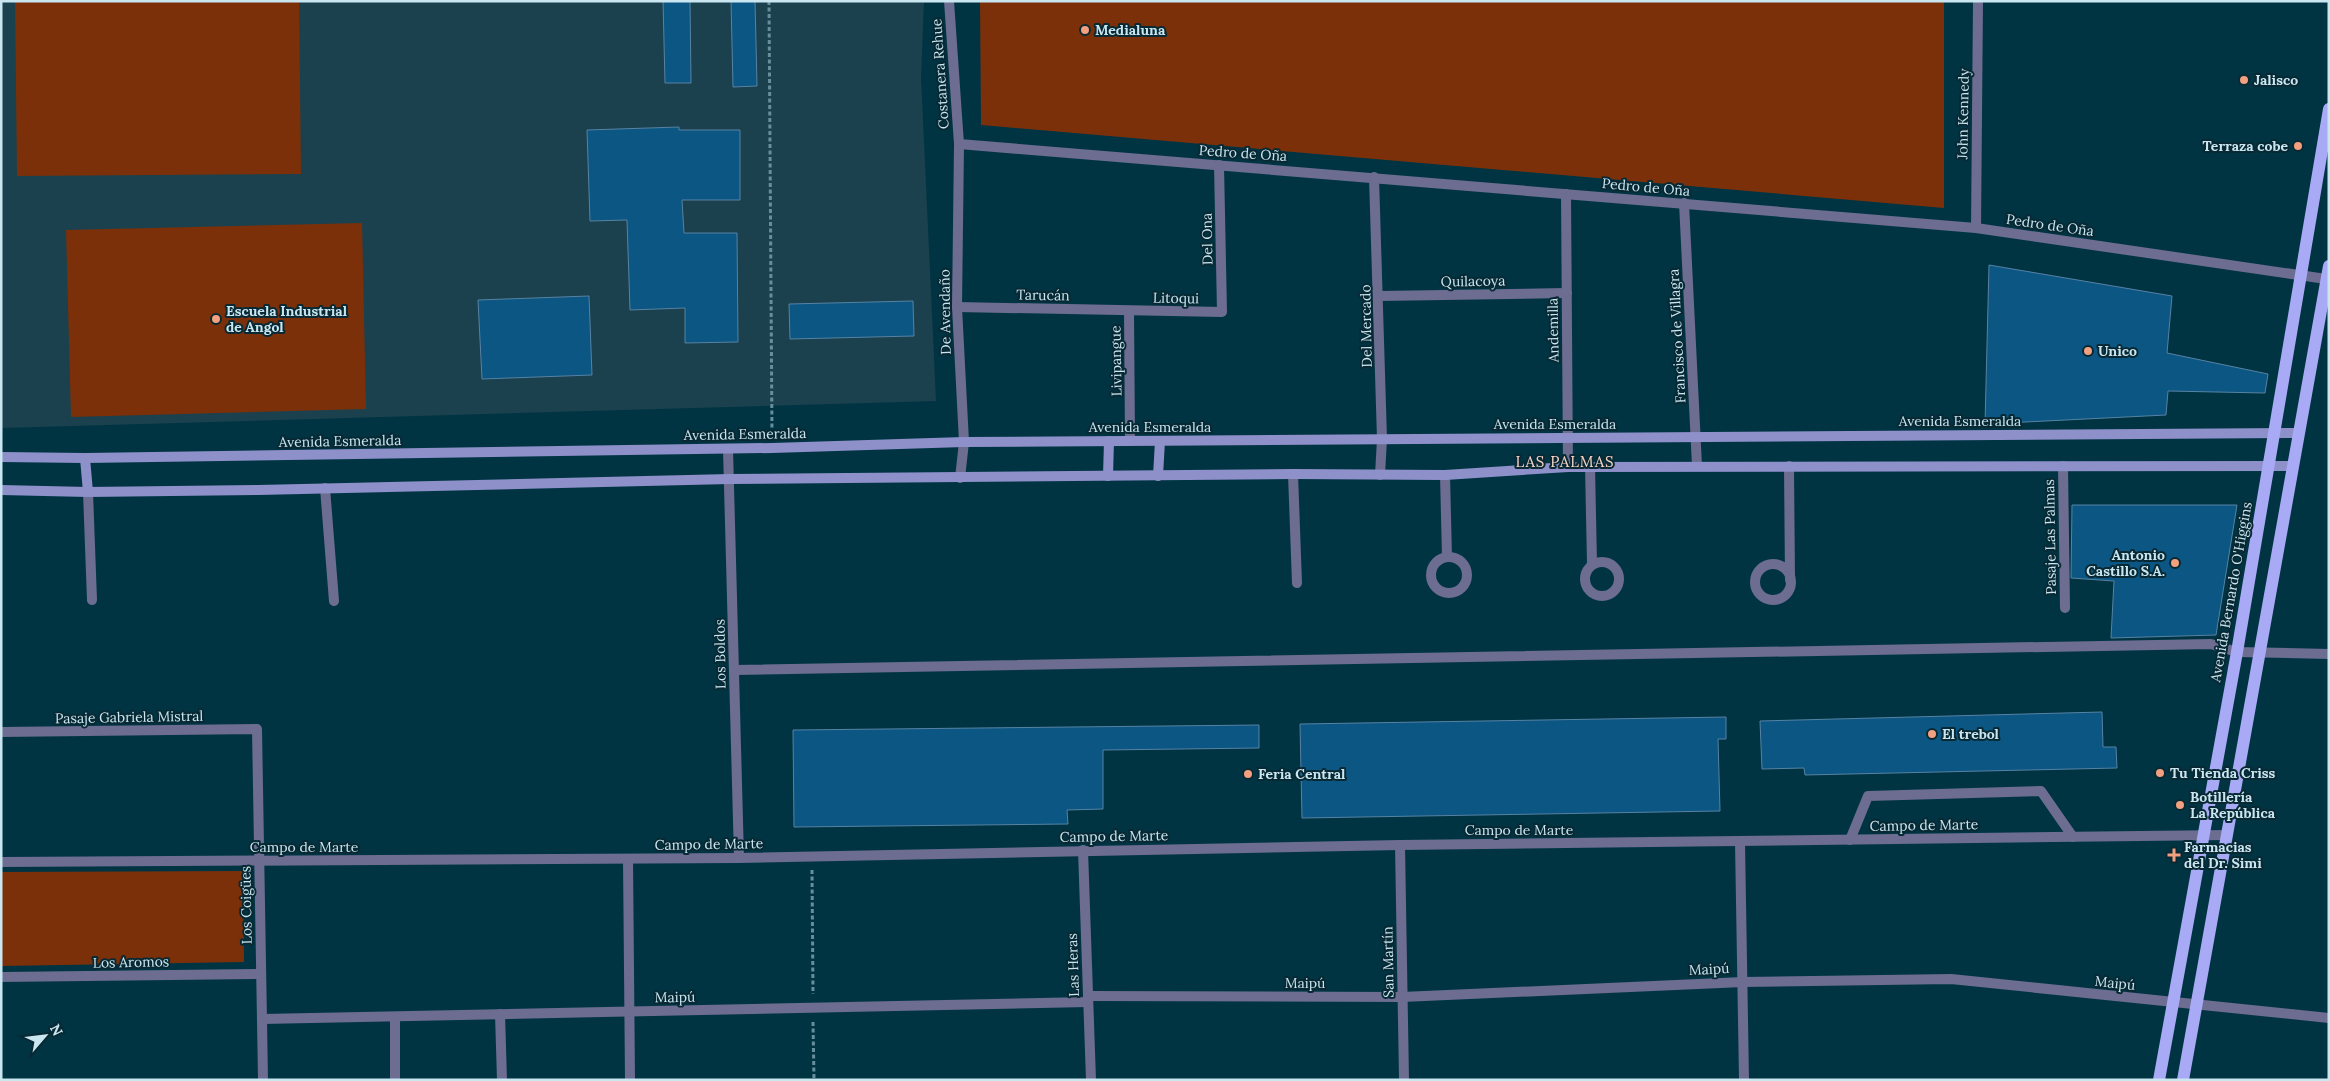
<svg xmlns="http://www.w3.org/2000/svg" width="2330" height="1081" font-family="Lora,serif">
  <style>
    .built { fill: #1b414e }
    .green { fill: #7b300a }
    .building { fill: #0b5683; stroke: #5782a3 }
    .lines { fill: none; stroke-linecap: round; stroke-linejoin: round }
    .path { stroke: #668e9b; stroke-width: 3; stroke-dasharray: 4 2.5; stroke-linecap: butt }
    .lane { stroke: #6c6d91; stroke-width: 10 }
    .street { stroke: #6c6d91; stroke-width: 10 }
    .secondary { stroke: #8e90c9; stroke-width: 10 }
    .primary { stroke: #a9aaf5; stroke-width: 12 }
    .poi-dot { fill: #f2a07f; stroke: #082933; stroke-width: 2 }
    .labels { text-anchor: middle; stroke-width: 4; stroke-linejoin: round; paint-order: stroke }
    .poi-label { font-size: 14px; font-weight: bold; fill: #c9e6f1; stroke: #082933; text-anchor: start }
    .street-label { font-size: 14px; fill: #c9e6f1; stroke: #082933 }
    .neighbourhood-label { font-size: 15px; letter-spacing: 1px; fill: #f7d7ca; stroke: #082933 }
  </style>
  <rect width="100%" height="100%" fill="#013443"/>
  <polygon class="built" points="1,1 924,1 921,77 936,401 1,428"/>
  <g class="green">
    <polygon points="15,1 299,1 301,174 17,176"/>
    <polygon points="980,1 1944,1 1944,208 981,125"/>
    <polygon points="362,223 366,409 71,417 66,230"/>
    <polygon points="243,871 244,962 1,966 1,872"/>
  </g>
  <g class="building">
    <polygon points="663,1 690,1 691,83 665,83"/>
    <polygon points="731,1 755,1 757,86 733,87"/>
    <polygon points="679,127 679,130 740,130 740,200 682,200 684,233 737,233 738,342 685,343 685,308 630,310 627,220 590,221 587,130"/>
    <polygon points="1989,265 2172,296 2167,353 2268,374 2265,393 2168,391 2166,415 1985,424"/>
    <polygon points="589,296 592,375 482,379 478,300"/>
    <polygon points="913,301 914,336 790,339 789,304"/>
    <polygon points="2072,505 2237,505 2216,635 2111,638 2114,581 2071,578"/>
    <polygon points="2102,712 2103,747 2116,747 2117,768 1805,775 1804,768 1762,769 1760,721"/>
    <polygon points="1726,717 1726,739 1718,739 1720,811 1302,818 1300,724"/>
    <polygon points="1259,725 1259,748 1103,750 1103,809 1067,810 1068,824 794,827 793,730"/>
  </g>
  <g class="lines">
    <g class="path">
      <polyline points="769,1 772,435"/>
      <polyline points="812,870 813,994"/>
      <polyline points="813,1022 814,1080"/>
    </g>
    <g class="lane">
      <polyline points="735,670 2211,644 2237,652"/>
      <polyline points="1850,840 1868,796 2041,791 2073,837"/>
    </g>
    <g class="street">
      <polyline points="949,1 959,144 957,307 964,442 960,478"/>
      <polyline points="959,144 1976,228 2326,279"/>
      <polyline points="1374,177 1382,439 1380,475"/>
      <polyline points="1566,194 1568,467"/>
      <polyline points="1684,203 1697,466"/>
      <polyline points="1976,228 1978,1"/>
      <polyline points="1379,296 1567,293"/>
      <polyline points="957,307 1222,312 1219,165"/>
      <polyline points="1129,311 1130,441"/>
      <polyline points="728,449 739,858"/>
      <polyline points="1590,466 1592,564"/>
      <polyline points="1789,466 1790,580"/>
      <polyline points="2063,466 2065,608"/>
      <polyline points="1293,474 1297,583"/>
      <polyline points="1445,475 1447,557"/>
      <polyline points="325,488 334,601"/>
      <polyline points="88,492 92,600"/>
      <circle cx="1449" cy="575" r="18"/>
      <circle cx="1602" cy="579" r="17"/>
      <circle cx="1773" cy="582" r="18"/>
      <polyline points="2237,652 2329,654"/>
      <polyline points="1,732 257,729 263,1080"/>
      <polyline points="1740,842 1744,1080"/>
      <polyline points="1400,845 1404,1080"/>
      <polyline points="1083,850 1091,1080"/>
      <polyline points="628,859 630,1080"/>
      <polyline points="1,862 739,858 1400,845 2227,835"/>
      <polyline points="1,977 261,974"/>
      <polyline points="1088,996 1402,997 1743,982 1951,979 2329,1018"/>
      <polyline points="500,1014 502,1080"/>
      <polyline points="262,1019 1088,1002"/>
      <polyline points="395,1080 395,1017"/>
    </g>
    <g class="secondary">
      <polyline points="1,457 85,458 772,448 964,442 2299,433"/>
      <polyline points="85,458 88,492"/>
      <polyline points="1108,476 1109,441"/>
      <polyline points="1158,476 1160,441"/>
      <polyline points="1,490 88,492 258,490 730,479 1293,474 1445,475 1568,467 2293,466"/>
    </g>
    <g class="primary">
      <polyline points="2159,1080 2237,652 2329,109"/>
      <polyline points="2183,1080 2329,266"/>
    </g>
  </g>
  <g class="poi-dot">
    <circle cx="1085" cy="30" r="5"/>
    <circle cx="2244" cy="80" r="5"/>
    <circle cx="2298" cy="146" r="5"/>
    <circle cx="216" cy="319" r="5"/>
    <circle cx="2088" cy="351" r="5"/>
    <circle cx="2175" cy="563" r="5"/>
    <circle cx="1932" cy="734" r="5"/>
    <circle cx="2160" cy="773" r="5"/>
    <circle cx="1248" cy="774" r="5"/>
    <circle cx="2180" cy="805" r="5"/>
    <path d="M2171.5 847.5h5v5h5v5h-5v5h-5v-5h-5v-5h5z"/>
  </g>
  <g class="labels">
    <g class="poi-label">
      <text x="1095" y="35">Medialuna</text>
      <text x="2254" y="85">Jalisco</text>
      <text x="2288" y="151" text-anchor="end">Terraza cobe</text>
      <text x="226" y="316">Escuela Industrial<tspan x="226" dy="16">de Angol</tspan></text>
      <text x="2098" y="356">Unico</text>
      <text x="2165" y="560" text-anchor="end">Antonio<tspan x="2165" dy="16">Castillo S.A.</tspan></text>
      <text x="1942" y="739">El trebol</text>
      <text x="2170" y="778">Tu Tienda Criss</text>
      <text x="1258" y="779">Feria Central</text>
      <text x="2190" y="802">Botillería<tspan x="2190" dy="16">La República</tspan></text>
      <text x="2184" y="852">Farmacias<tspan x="2184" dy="16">del Dr. Simi</tspan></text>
    </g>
    <g class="street-label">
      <text transform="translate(940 74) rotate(-94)" y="5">Costanera Rehue</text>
      <text transform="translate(1963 114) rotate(-89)" y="5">John Kennedy</text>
      <text transform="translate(1243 153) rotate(4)" y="5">Pedro de Oña</text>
      <text transform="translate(1646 187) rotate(5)" y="5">Pedro de Oña</text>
      <text transform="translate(2050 225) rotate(8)" y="5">Pedro de Oña</text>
      <text transform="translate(1207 239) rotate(-91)" y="5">Del Ona</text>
      <text transform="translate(1473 281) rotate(-1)" y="5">Quilacoya</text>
      <text transform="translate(1043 295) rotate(1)" y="5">Tarucán</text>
      <text transform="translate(1176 298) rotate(1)" y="5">Litoqui</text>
      <text transform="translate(945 312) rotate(-91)" y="5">De Avendaño</text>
      <text transform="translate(1366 326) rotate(-91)" y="5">Del Mercado</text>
      <text transform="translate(1553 330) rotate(-91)" y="5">Andemilla</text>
      <text transform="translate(1677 336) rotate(-93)" y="5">Francisco de Villagra</text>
      <text transform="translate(1116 361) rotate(-91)" y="5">Livipangue</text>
      <text x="1960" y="426">Avenida Esmeralda</text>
      <text x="1555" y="429">Avenida Esmeralda</text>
      <text x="1150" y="432">Avenida Esmeralda</text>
      <text transform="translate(745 434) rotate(-1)" y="5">Avenida Esmeralda</text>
      <text transform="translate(340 441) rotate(-1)" y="5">Avenida Esmeralda</text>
      <text transform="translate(2050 537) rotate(-91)" y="5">Pasaje Las Palmas</text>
      <text transform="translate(2231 592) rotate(-80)" y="5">Avenida Bernardo O'Higgins</text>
      <text transform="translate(720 654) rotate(-91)" y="5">Los Boldos</text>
      <text transform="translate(129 717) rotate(-1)" y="5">Pasaje Gabriela Mistral</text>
      <text transform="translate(1924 825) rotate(-1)" y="5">Campo de Marte</text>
      <text x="1519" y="835">Campo de Marte</text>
      <text transform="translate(1114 836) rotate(-1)" y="5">Campo de Marte</text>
      <text transform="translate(709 844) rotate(-1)" y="5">Campo de Marte</text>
      <text x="304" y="852">Campo de Marte</text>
      <text transform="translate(246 905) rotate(-91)" y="5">Los Coigües</text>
      <text transform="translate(131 962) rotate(-1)" y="5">Los Aromos</text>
      <text transform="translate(1388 962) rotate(-91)" y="5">San Martín</text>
      <text transform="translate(1073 965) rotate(-92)" y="5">Las Heras</text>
      <text transform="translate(1709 969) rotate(-3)" y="5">Maipú</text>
      <text x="1305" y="988">Maipú</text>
      <text transform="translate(2115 983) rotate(6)" y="5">Maipú</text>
      <text transform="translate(675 997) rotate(-1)" y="5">Maipú</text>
    </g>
    <g class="neighbourhood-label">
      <text x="1565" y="467">LAS PALMAS</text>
    </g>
  </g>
  <rect width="2330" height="1081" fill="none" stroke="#c9e6f1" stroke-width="5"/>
  <g transform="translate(45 1036) rotate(62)" stroke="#082933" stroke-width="4" paint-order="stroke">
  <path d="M0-4L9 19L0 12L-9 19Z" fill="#c9e6f1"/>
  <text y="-8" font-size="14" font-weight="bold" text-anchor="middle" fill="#c9e6f1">N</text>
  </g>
</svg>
